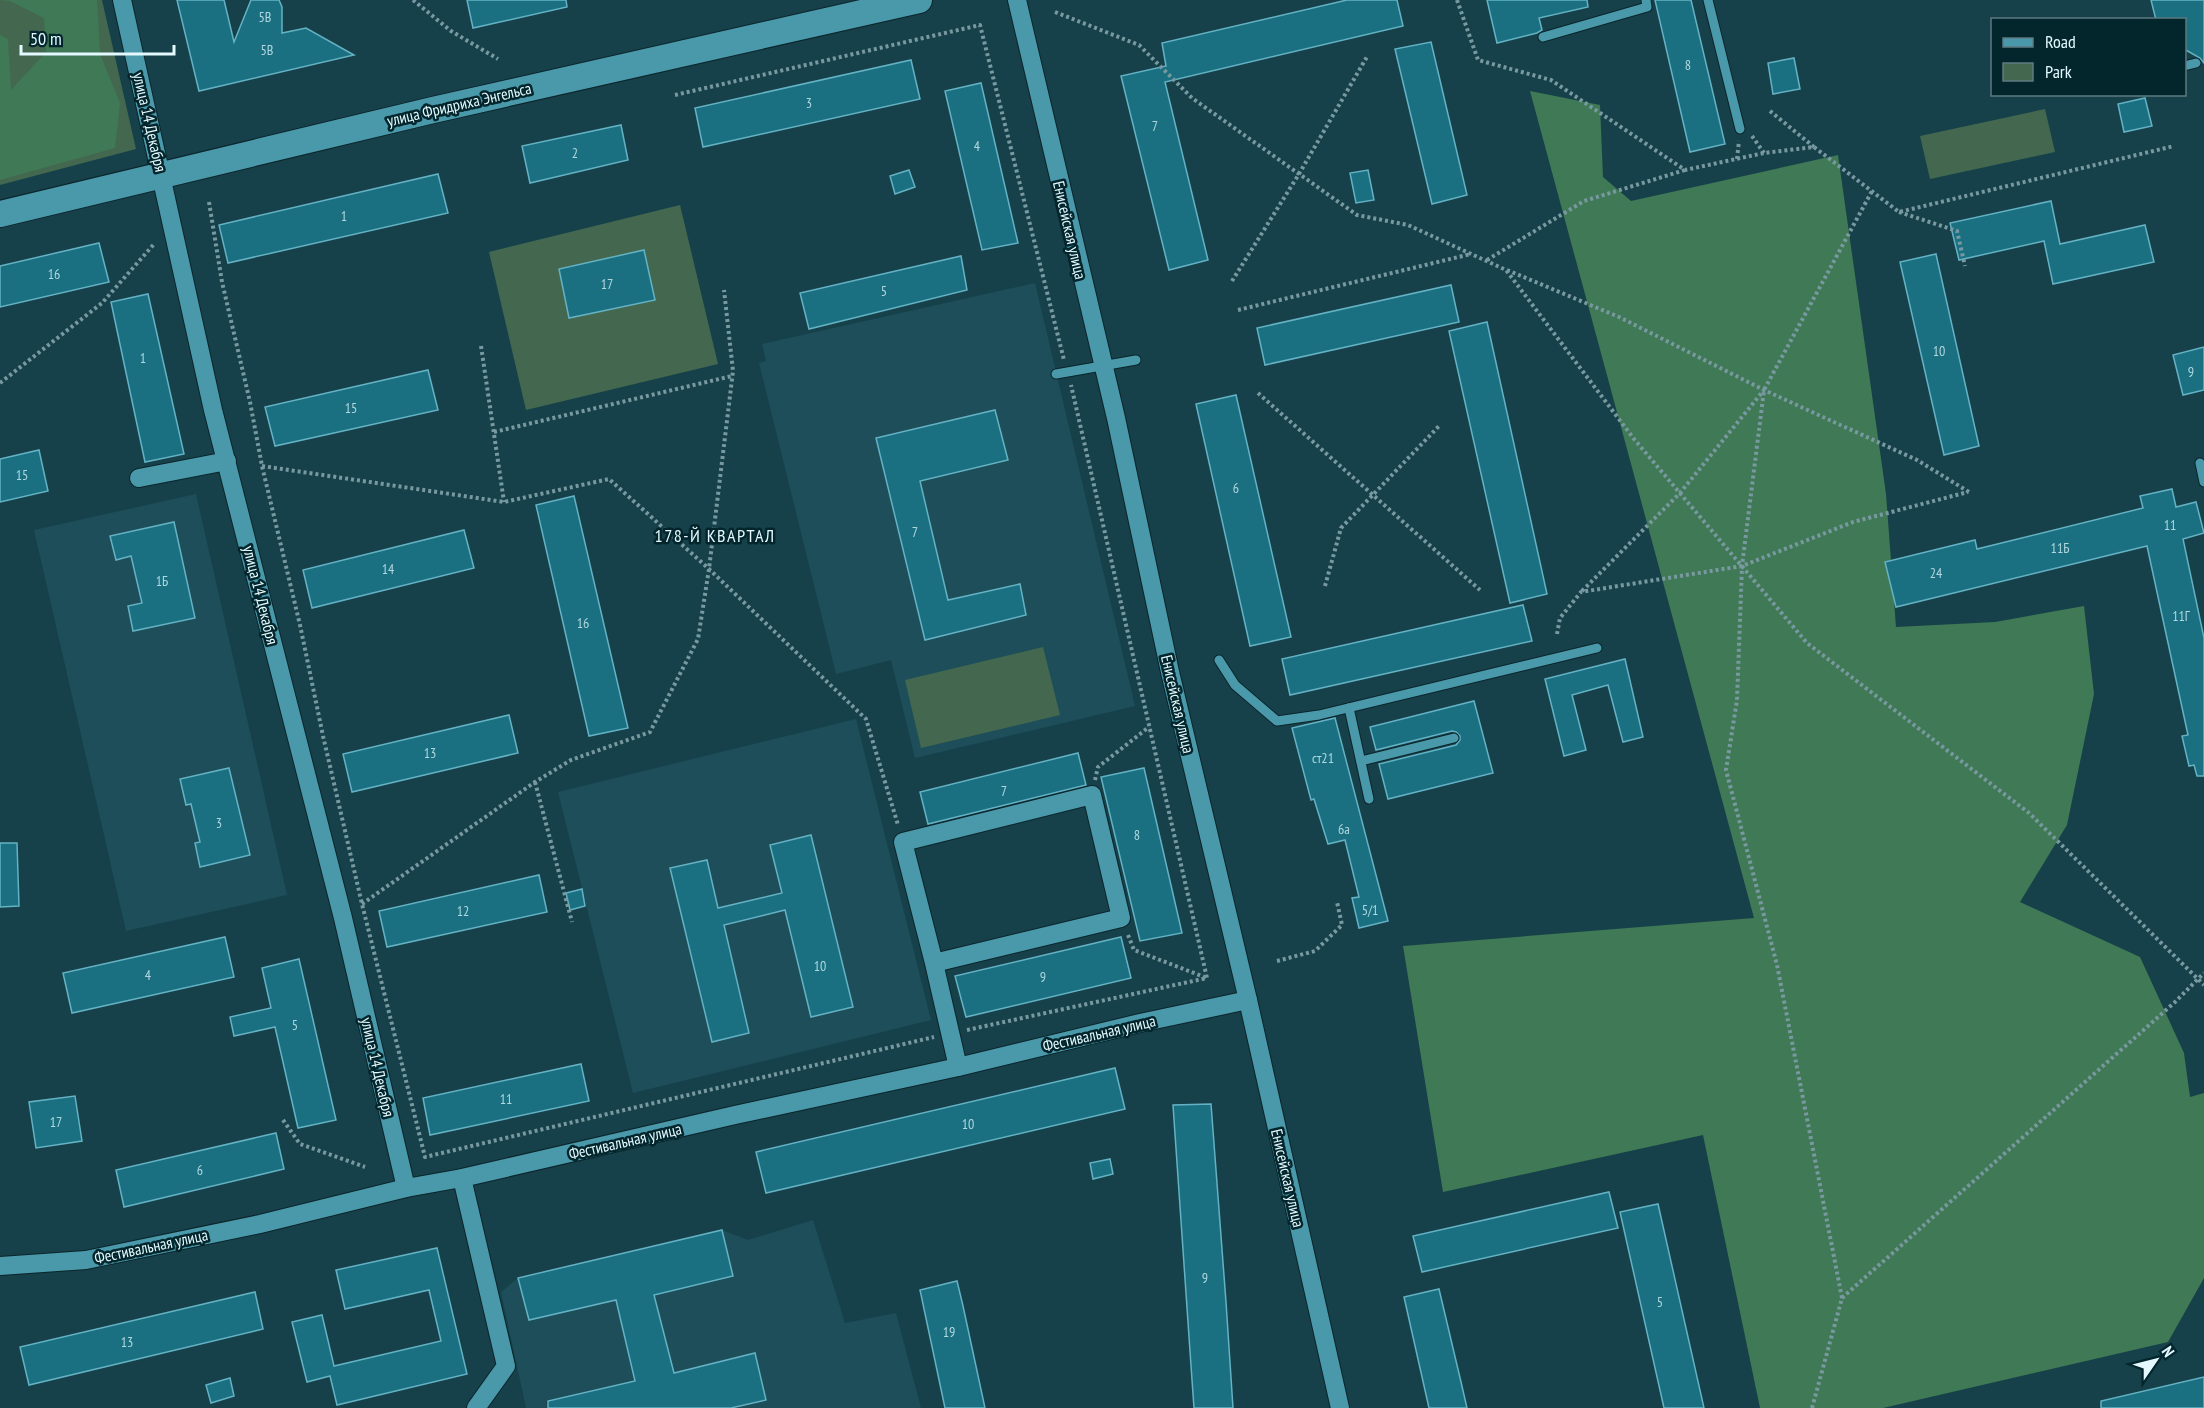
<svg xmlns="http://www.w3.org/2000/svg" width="2204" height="1408" font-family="'PT Sans Narrow',sans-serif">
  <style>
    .built { fill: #1d4e59 }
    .green { fill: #43684f }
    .forest { fill: #407955 }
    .building { fill: #1a7081; stroke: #64b2c4; stroke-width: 1.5 }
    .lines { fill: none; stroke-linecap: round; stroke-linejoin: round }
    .lane-casing { stroke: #0c252b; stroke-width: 11 }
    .street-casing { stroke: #0c252b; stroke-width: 20 }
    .secondary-casing { stroke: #0c252b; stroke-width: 28 }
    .path { stroke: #7999a1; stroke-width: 4; stroke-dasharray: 3 3; stroke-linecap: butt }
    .lane { stroke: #4a99ab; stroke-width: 9 }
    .street { stroke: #4a99ab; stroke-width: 18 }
    .secondary { stroke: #4a99ab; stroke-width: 26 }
    .labels { text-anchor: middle; stroke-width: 5; stroke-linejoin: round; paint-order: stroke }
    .number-label { font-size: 14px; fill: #b1d7e0 }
    .street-label { font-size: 16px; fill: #e3f9ff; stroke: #03262d }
    .neighbourhood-label { font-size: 18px; letter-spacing: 1.5px; fill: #e3f9ff; stroke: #03262d }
  </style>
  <rect width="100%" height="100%" fill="#16414a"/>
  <g class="built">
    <polygon points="1035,283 1135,706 915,758 891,660 836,674 759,363 766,361 762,344"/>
    <polygon points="196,494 287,895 126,931 34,530"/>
    <polygon points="856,719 931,1020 633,1093 558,792"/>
    <polygon points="813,1220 845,1323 896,1313 921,1408 731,1408 674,1373 654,1295 732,1276 722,1230 748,1240"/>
    <polygon points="518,1278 530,1320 616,1300 635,1381 546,1402 547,1408 526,1408 501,1292"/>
  </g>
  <g class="green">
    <polygon points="0,0 102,0 136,149 0,185"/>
    <polygon points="2045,109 2055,152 1930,179 1920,136"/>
    <polygon points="680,205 718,364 526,410 489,252"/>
    <polygon points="1043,647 1060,715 921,748 905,680"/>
  </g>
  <g class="forest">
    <polygon points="0,0 97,0 100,54 120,103 115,148 0,180 0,35 8,39 11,90 46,52 44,18 10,1"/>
    <polygon points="1530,91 1600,105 1603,177 1631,201 1838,155 1886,494 1896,627 1995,622 2084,606 2094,694 2067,825 2020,902 2140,957 2184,1053 2190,1097 2204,1093 2204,1278 2168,1342 1883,1408 1760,1408 1703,1135 1443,1192 1403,946 1754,918"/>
  </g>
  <g class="building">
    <polygon points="177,0 224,0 234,42 251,0 279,0 282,7 282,33 306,28 354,55 199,91"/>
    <polygon points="467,0 566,0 567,7 473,28"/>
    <polygon points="1347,0 1397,0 1403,26 1165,82 1208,260 1169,270 1121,76 1166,66 1162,43"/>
    <polygon points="1487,0 1587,0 1588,7 1539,18 1542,30 1537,33 1497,43"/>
    <polygon points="1655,0 1691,0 1725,144 1690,152"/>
    <polygon points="2151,0 2204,0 2204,63 2200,58 2184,49 2184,20 2156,20"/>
    <polygon points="1431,42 1467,195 1432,204 1395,49"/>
    <polygon points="1794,58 1800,89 1773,94 1768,63"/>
    <polygon points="911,60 920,99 703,147 695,108"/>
    <polygon points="981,83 1018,243 982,250 945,91"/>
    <polygon points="2145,98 2152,126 2124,132 2118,104"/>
    <polygon points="621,125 628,160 530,183 522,146"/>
    <polygon points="909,170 915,187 895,194 890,176"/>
    <polygon points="1368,170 1374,200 1356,203 1350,173"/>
    <polygon points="438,174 448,213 228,263 219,225"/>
    <polygon points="2051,201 2060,244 2145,225 2154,262 2053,284 2044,241 1959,260 1950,223"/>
    <polygon points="99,243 109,282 0,307 0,266"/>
    <polygon points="644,250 655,300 569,318 559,269"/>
    <polygon points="1936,254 1979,446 1944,455 1900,262"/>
    <polygon points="961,256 967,290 809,329 800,293"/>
    <polygon points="1451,285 1459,322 1265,365 1257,328"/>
    <polygon points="148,294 184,454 145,462 111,302"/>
    <polygon points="1487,322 1547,594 1510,603 1449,331"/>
    <polygon points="2204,347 2204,390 2183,395 2173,355"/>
    <polygon points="428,370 438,410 275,446 265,407"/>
    <polygon points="1236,395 1291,637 1250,646 1196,404"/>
    <polygon points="995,410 1008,460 920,481 948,600 1020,584 1026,615 925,640 876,438"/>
    <polygon points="39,450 48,491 0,502 0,459"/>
    <polygon points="2172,489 2176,507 2196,502 2204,533 2183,539 2204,638 2204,776 2197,776 2194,765 2189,766 2182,736 2188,735 2147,546 1896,607 1885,562 1975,540 1977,549 2143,508 2140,496"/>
    <polygon points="574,496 628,728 589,736 536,505"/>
    <polygon points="174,522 195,618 133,631 128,606 142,603 131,556 116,560 110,536"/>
    <polygon points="464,530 474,568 312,608 303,570"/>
    <polygon points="1523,605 1532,641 1290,695 1282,659"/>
    <polygon points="1625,659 1643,737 1623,742 1608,685 1572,695 1586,750 1564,756 1545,679"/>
    <polygon points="1474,701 1493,773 1388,799 1379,764 1456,745 1460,740 1460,736 1456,732 1452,731 1376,750 1370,727"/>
    <polygon points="509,715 518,753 352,792 343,754"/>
    <polygon points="1335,718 1388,921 1359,928 1352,898 1359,897 1345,840 1328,844 1314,799 1311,800 1292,728"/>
    <polygon points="1078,753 1086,785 928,824 920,792"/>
    <polygon points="229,768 250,855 200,867 195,843 200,842 191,804 186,805 180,779"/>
    <polygon points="1144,768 1182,933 1140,941 1101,777"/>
    <polygon points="811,835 853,1007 811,1017 785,910 724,925 749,1033 712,1042 670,868 707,860 718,908 782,893 770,845"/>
    <polygon points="0,843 17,843 19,906 0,907"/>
    <polygon points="539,875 547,912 387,947 379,911"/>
    <polygon points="582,889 585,906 570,910 566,893"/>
    <polygon points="225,937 234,977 72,1013 63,973"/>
    <polygon points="1121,937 1131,978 966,1017 955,976"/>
    <polygon points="299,959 336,1120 298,1128 275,1027 234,1036 230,1017 271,1008 262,968"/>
    <polygon points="581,1064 589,1101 430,1135 423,1098"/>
    <polygon points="1115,1068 1125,1109 766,1193 756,1152"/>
    <polygon points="75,1096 82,1141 36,1148 29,1102"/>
    <polygon points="1211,1104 1226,1302 1233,1408 1194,1408 1192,1380 1173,1105"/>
    <polygon points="276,1133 284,1169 124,1207 116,1170"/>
    <polygon points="1110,1159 1113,1174 1093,1179 1090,1163"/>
    <polygon points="1609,1192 1618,1228 1422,1272 1413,1236"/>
    <polygon points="1658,1204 1704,1408 1664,1408 1620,1212"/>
    <polygon points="722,1230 733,1276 654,1295 674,1373 755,1353 766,1400 731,1408 548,1408 548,1401 635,1381 616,1300 529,1320 518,1278"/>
    <polygon points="437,1248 467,1374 337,1405 330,1376 307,1382 292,1322 322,1315 334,1366 441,1341 429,1290 345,1309 336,1270"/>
    <polygon points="957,1281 963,1306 985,1408 945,1408 920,1290"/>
    <polygon points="1439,1289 1461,1382 1467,1408 1429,1408 1404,1297"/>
    <polygon points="255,1292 263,1329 29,1385 20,1347"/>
    <polygon points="2204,1377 2204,1408 2101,1408 2101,1401"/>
    <polygon points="230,1378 234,1396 211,1403 206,1385"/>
  </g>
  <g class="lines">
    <defs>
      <g id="lane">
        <polyline points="1708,0 1740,129"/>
        <polyline points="1543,37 1647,7 1646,0"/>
        <polyline points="2184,66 2196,63"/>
        <polyline points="1056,374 1136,360"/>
        <polyline points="2200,463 2204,482"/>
        <polyline points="1219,660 1235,685 1277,721 1319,715 1597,648"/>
        <polyline points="1349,708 1369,799"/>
        <polyline points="1361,761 1454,738"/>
      </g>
      <g id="street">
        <polyline points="122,0 213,410 343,918 406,1188"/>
        <polyline points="1017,0 1116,418 1170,672 1248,1000 1340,1408"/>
        <polyline points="139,478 227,461"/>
        <polyline points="934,963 1121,918 1092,795 903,842 934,963 958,1067"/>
        <polyline points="462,1178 506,1366 476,1408"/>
        <polyline points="0,1266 86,1260 260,1224 406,1188 462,1178 735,1115 958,1067 1140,1023 1248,1000"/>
      </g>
      <polyline id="secondary" points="0,214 433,110 919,0"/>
    </defs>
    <use href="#lane" class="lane-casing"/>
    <use href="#street" class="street-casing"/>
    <use href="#secondary" class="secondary-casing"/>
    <g class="path">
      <polyline points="413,0 451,31 498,59"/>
      <polyline points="1457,0 1478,60 1551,80 1685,170 1764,153 1814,147 1899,212 2174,146"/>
      <polyline points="1055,12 1139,45 1192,98 1357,215 1408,225 1506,270 1634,439 1807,643 2029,813 2204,985"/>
      <polyline points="675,95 980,25 1064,360"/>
      <polyline points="1770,111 1814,147"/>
      <polyline points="1752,136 1764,153"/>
      <polyline points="1737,159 1739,141"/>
      <polyline points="209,202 222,282 250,402 262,466 300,625 323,736 362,904 425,1157 934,1037"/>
      <polyline points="1899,212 1957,231 1965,266"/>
      <polyline points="1487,260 1584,201 1685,170"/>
      <polyline points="1507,270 1619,317 1764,390 1917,460 1969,492"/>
      <polyline points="1232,281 1299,174 1368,55"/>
      <polyline points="1238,310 1471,254"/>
      <polyline points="481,346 504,502"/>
      <polyline points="0,383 102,303 155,243"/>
      <polyline points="1258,393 1480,590"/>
      <polyline points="494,432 732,376"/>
      <polyline points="262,466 504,502 609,479 709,569 866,719 898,825"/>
      <polyline points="1325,586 1341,528 1440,425"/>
      <polyline points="1582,591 1680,493 1764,390"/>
      <polyline points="1557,634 1560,618 1581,592 1742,566 1853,522 1968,492"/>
      <polyline points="1095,780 1098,767 1149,727"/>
      <polyline points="535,782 572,922"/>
      <polyline points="362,904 535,782 571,760 650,732 698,639 709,569 733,371 724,290"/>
      <polyline points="1128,935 1134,950 1207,978"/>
      <polyline points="1277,961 1315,951 1342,925 1337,902"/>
      <polyline points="967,1030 1207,978 1071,385"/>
      <polyline points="283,1120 300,1144 365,1167"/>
      <polyline points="1842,1298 2175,1002 2204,973"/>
      <polyline points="1812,1408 1842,1298 1777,965 1726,770 1737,700 1742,566 1764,390 1872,191"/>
    </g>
    <use href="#lane" class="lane"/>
    <use href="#street" class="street"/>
    <use href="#secondary" class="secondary"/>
  </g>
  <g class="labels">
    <g class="number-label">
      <text x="265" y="22">5В</text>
      <text x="267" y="55">5В</text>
      <text x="1688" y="70">8</text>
      <text x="809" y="108">3</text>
      <text x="1155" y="131">7</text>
      <text x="977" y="151">4</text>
      <text x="575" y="158">2</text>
      <text x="344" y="221">1</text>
      <text x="54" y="279">16</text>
      <text x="607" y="289">17</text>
      <text x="884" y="296">5</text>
      <text x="1939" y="356">10</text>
      <text x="143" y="363">1</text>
      <text x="2191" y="377">9</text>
      <text x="351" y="413">15</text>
      <text x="22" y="480">15</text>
      <text x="1236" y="493">6</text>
      <text x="2170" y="530">11</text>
      <text x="915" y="537">7</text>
      <text x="2060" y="553">11Б</text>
      <text x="388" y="574">14</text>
      <text x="1936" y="578">24</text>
      <text x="162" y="586">1Б</text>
      <text x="2181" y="621">11Г</text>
      <text x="583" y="628">16</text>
      <text x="430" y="758">13</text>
      <text x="1323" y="763">ст21</text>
      <text x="1004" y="796">7</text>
      <text x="219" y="828">3</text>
      <text x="1344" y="834">6а</text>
      <text x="1137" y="840">8</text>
      <text x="1370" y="915">5/1</text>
      <text x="463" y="916">12</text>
      <text x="820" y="971">10</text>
      <text x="148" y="980">4</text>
      <text x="1043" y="982">9</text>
      <text x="295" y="1030">5</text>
      <text x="506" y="1104">11</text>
      <text x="56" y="1127">17</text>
      <text x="968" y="1129">10</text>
      <text x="200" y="1175">6</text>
      <text x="1205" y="1283">9</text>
      <text x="1660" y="1307">5</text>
      <text x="949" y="1337">19</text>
      <text x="127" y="1347">13</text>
    </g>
    <g class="street-label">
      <text transform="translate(459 104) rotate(-13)" y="6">улица Фридриха Энгельса</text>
      <text transform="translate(150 122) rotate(77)" y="6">улица 14 Декабря</text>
      <text transform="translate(1070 230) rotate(77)" y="6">Енисейская улица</text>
      <text transform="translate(261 595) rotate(76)" y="6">улица 14 Декабря</text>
      <text transform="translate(1178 704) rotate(77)" y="6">Енисейская улица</text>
      <text transform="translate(1099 1033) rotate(-13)" y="6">Фестивальная улица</text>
      <text transform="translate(378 1067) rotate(77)" y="6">улица 14 Декабря</text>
      <text transform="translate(625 1141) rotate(-13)" y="6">Фестивальная улица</text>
      <text transform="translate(1288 1178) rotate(77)" y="6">Енисейская улица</text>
      <text transform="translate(151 1246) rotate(-12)" y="6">Фестивальная улица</text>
    </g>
    <g class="neighbourhood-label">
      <text x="715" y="542">178-Й КВАРТАЛ</text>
    </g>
  </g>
  <rect x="1991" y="18" width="195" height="78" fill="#03262d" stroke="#5d7a81" stroke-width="1.5"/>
  <rect x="2003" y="38" width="30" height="9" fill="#4a99ab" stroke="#5d7a81" stroke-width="1.5"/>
  <text x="2045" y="48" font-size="18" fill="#e3f9ff">Road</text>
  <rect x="2003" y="63" width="30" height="18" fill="#43684f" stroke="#5d7a81" stroke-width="1.5"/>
  <text x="2045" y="78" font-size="18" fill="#e3f9ff">Park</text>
  <g transform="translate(2156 1360) rotate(55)" stroke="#03262d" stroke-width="4.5" paint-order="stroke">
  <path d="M0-4.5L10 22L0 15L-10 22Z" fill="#e3f9ff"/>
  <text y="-9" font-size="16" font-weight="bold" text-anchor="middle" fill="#e3f9ff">N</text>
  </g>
  <path d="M21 45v9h153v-9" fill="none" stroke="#e3f9ff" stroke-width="3"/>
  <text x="30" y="45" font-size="18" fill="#e3f9ff" stroke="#03262d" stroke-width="4.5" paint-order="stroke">50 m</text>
</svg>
